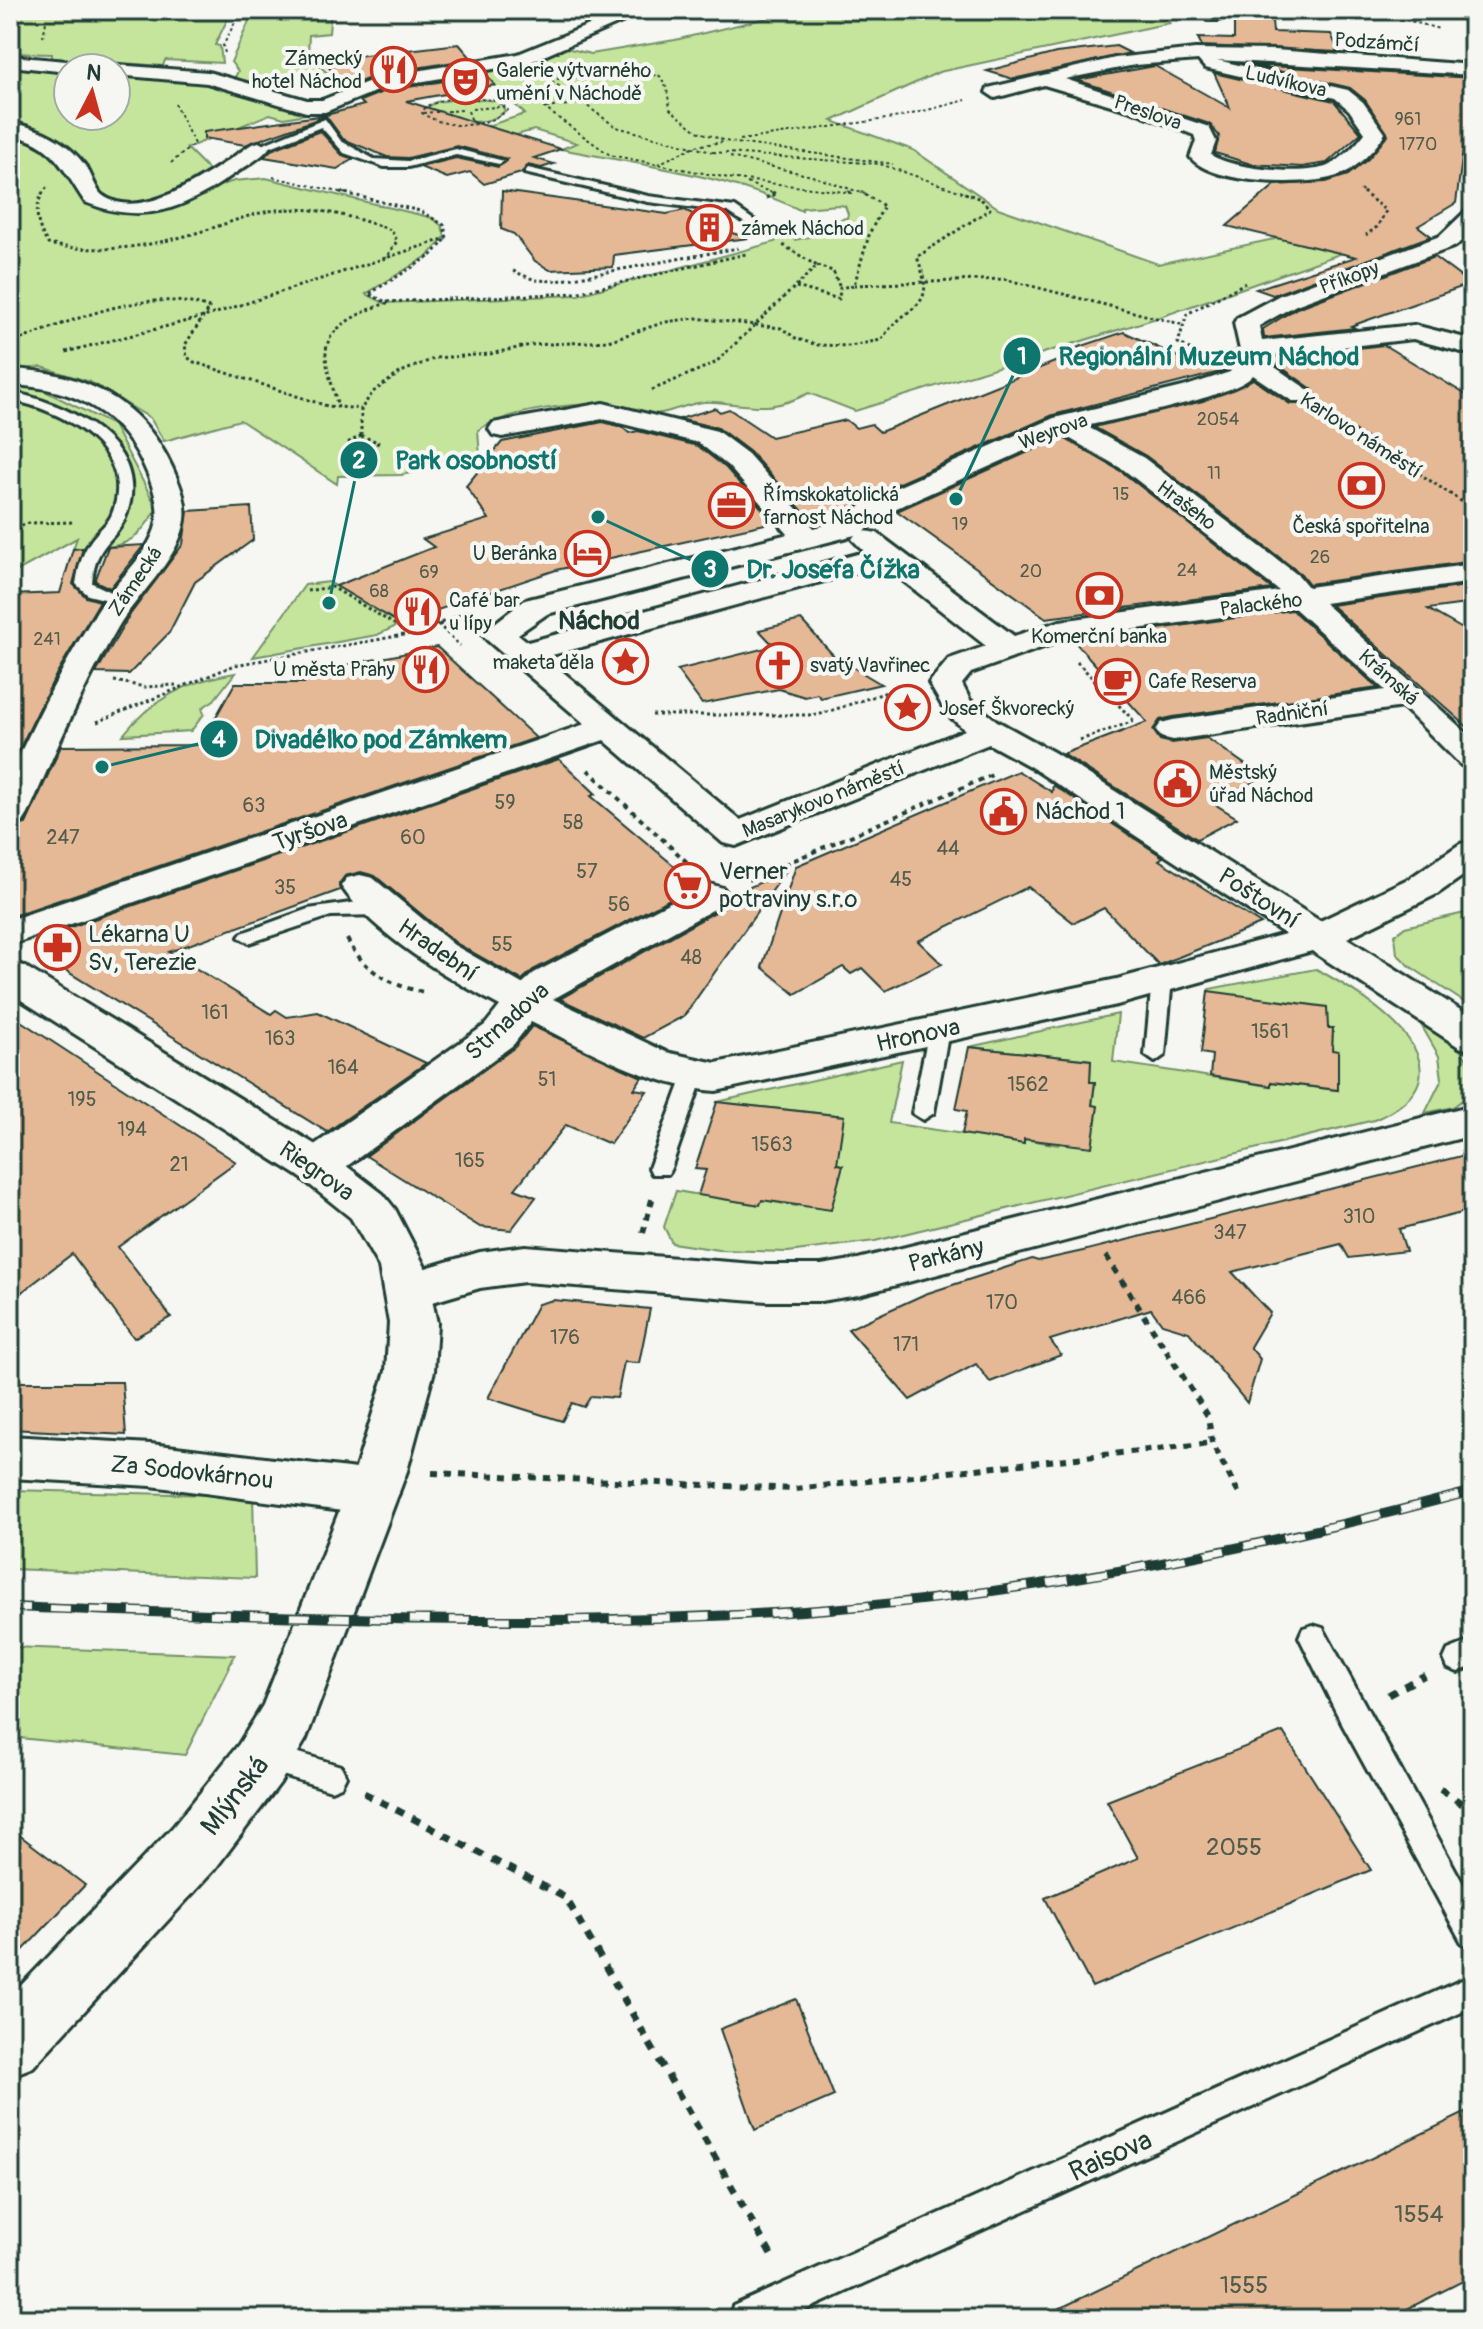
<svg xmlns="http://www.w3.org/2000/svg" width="1483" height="2329" font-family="Pangolin,sans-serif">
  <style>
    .green { fill: #c5e59d; stroke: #729168; stroke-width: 2 }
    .building { fill: #e6b996; stroke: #1f3d34; stroke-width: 2 }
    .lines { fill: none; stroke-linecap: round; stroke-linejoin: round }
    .lane-casing { stroke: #1f3d34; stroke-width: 6 }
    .street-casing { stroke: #1f3d34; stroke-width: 6 }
    .secondary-casing { stroke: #1f3d34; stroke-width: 6 }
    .path-far4 { stroke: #1f3d34; stroke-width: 2; stroke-dasharray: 3 3; stroke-linecap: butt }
    .path-far3 { stroke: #1f3d34; stroke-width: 3; stroke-dasharray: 3 3; stroke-linecap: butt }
    .path-far2 { stroke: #1f3d34; stroke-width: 4; stroke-dasharray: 5 5; stroke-linecap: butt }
    .path-far1 { stroke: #1f3d34; stroke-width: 6; stroke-dasharray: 7 7; stroke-linecap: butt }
    .path { stroke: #1f3d34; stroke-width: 7; stroke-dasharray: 9 9; stroke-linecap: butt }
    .lane { fill: #f6f6f2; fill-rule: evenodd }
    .street { fill: #f6f6f2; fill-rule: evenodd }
    .secondary { fill: #f6f6f2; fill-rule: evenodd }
    .rail-casing { stroke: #1f3d34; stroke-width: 10 }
    .rail { stroke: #f6f6f2; stroke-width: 7; stroke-dasharray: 20; stroke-linecap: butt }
    .path-bridge { stroke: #1f3d34; stroke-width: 3; stroke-dasharray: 3 3; stroke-linecap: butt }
    .labels { text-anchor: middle; stroke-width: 8; stroke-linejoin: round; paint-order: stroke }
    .far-number-label { font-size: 18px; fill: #515c4c }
    .far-street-label { font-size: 20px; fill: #1f3d34; stroke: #f6f6f2 }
    .far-poi-label { font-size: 20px; fill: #1f3d34; stroke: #f6f6f2; text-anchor: start }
    .number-label { font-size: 20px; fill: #515c4c }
    .poi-label { font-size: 24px; fill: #1f3d34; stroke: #f6f6f2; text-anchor: start }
    .street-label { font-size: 24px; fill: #1f3d34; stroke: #f6f6f2 }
    .near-number-label { font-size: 24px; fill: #515c4c }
    .far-district-label { font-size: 26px; font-weight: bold; fill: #1f3d34; stroke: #f6f6f2 }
    .near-street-label { font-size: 28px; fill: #1f3d34; stroke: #f6f6f2 }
    .leader { fill: none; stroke: #0f766e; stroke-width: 3 }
    .callout-dot { fill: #0f766e; stroke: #f6f6f2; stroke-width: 3 }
    .mark-label { font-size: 24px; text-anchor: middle; font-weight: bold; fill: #fff }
    .callout-label { font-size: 26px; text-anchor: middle; font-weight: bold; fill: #0f766e; stroke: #f6f6f2; stroke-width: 8; stroke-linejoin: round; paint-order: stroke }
  </style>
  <rect width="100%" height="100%" fill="#f6f6f2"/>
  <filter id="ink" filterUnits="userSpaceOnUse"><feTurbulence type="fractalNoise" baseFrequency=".0125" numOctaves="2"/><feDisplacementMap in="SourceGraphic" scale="16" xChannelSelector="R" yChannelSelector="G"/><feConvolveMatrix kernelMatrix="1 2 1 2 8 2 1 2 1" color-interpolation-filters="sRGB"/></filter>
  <g filter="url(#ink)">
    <g class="green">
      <polygon points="10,10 232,10 215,45 220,46 222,63 165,60 163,66 52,58 52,54 10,53"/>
      <polygon points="254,10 331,10 329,33 309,35 308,55 335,80 269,89 234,79 238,71 231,62"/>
      <path d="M800 10H1140L1158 14 1170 23 939 72 832 121 913 150 998 208 1158 264 1372 218 1408 230 1163 316 855 411 809 393C769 413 754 405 713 402 691 400 668 416 646 414 636 413 626 407 616 406 580 401 508 410 478 430L480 458 401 475 338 476 337 484 240 420 164 441 150 418 90 382 42 367 10 371V63L68 68V116H116V72L212 83 312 113 284 118 270 114 187 148 212 173 201 192 234 181 266 178 433 218 442 226 445 237 429 255 366 294 384 303 578 295 775 242 779 236 788 234 795 240 827 233 824 222 847 218 848 214 845 206 839 205 802 208V211C727 175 642 165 561 149L577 143 534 130 516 135 487 126 525 114 480 72 523 64 562 47 591 54 675 40Z"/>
      <path d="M466 98 499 101 505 111C482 132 451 117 425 109L436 102Z"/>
      <path d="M10 384 35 386 113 425 157 508C133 550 118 547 73 549L77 538 10 575Z"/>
      <polygon points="329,582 401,624 377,635 253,657 305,585"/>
      <path d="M235 673 214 700 202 708 204 714 191 731 123 735C151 699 190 680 235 673Z"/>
      <polygon points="1473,911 1473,1008 1411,967 1397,954 1395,935 1405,927"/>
      <path d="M1316 969C1375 1000 1483 1073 1374 1120L875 1241 788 1252 719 1250 672 1243 664 1227 676 1191 759 1205 762 1200 796 1206 842 1165 837 1164 843 1116 717 1102 902 1060 889 1123 1024 1143V1139L1058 1145 1092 1105 1095 1083 1090 1082 1091 1060 969 1047 1118 1014 1113 1062 1270 1086 1271 1082 1338 1090V1051L1332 1050 1333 1029 1208 997 1209 989Z"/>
      <path d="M1420 1023C1454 1046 1473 1047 1473 1092L1453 1107 1425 1113 1442 1079 1439 1056Z"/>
      <polygon points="10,1490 253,1496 255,1578 10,1569"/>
      <polygon points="10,1647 235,1655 185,1755 10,1737"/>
    </g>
    <g class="building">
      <polygon points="1234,10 1271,10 1273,32 1331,34 1339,52 1202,46 1198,38 1234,39"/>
      <polygon points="459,44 472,59 380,74 347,87 322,60"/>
      <polygon points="1116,46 1130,53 1013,79 987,71 1056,53"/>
      <polygon points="1253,65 1473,78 1456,203 1418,226 1431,236 1273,295 1256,289 1356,257 1227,226 1275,185 1326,182 1348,175 1368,159 1388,135 1365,100 1350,88"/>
      <polygon points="1155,66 1230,108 1214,73 1334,101 1361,133 1327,163 1302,167 1251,164 1215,153 1219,136 1210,124 1077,80"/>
      <polygon points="485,74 495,85 406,101 561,149 534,158 554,164 541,168 529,165 521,173 484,184 470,172 447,178 420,167 456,158 498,167 507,159 457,146 408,158 387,157 343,139 326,116 245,145 204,138 204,132 326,115 364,105 360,101 385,91"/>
      <polygon points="320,131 342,155 353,159 337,169 264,157 271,150"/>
      <polygon points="502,191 667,214 685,210 725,231 749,238 614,255 613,267 550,270 535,261 514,234 501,229"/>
      <polygon points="1434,257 1470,284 1351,326 1355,328 1264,338 1263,329 1297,308"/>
      <polygon points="1124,332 1206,370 1237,350 1228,370 1053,415 869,496 856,506 807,516 750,452 718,428 679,419 715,408 720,412 729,409 771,437 846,420 856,428 871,424 880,432 1075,354 1067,351"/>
      <polygon points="1384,345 1473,399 1473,561 1309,584 1301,574 1146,456 1094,427 1203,401 1253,379 1290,404 1310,404 1317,396 1312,389 1268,358"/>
      <polygon points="603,422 622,427 629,433 638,431 698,446 726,468 774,522 556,570 399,623 336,586 434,547 423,539 489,519 466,486 502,442"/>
      <polygon points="1062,437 1122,472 1272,589 1046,618 897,511"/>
      <polygon points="251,507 253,540 195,582 169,633 129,674 96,673 129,616 183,544 188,511"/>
      <polygon points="144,545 110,588 95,581 108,547"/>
      <polygon points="83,548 73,584 86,597 100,601 57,673 10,768 10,595 60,593 73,549"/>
      <polygon points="1473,585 1473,603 1428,609 1473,635 1473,732 1331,605"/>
      <polygon points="1292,610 1378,688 1173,717 1160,720 1153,730 1160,740 1172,743 1207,738 1263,777 1213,803 1237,818 1197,839 1063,754 1147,722 1074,641"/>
      <polygon points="801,620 834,656 881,684 821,698 817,694 805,697 779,689 702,704 677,670 774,646 759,630"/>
      <polygon points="437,647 536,738 15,915 10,913 10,828 26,824 61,746 200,745 235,683 304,683 301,674"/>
      <polygon points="559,759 596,794 591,796 697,885 533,970 522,980 456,943 375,876 361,872 345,876 339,884 340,890 169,952 271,1014 276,1010 287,1017 318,1012 426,1063 327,1132 44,957 56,932"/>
      <polygon points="1018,771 1052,792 1053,785 1163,857 1159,860 1261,924 1159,965 1104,908 1074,923 1028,887 918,941 942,964 885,991 862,968 851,974 843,967 795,994 762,967 796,866"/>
      <polygon points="786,871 684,1016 643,1038 560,999 724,907 732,895"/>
      <polygon points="1208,991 1327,1007 1328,1028 1333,1028 1332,1050 1338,1051 1338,1090 1271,1082 1271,1086 1210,1076 1212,1055 1201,1053"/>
      <polygon points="10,1014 236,1162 118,1247 171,1317 134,1338 72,1254 10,1301"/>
      <polygon points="532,1026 642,1077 634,1089 647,1091 610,1144 566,1125 515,1189 536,1197 511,1230 480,1227 366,1156 515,1047"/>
      <polygon points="969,1047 1091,1060 1090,1082 1095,1082 1092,1105 1098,1106 1092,1147 1024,1139 1024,1144 962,1134 967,1111 956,1109"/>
      <polygon points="717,1102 844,1116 837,1164 843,1165 831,1210 762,1200 760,1205 698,1195 706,1170 695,1169"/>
      <polygon points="1473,1153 1473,1210 1399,1229 1406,1251 1349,1258 1341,1244 1232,1272 1270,1313 1250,1347 1260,1359 1247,1403 1189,1332 1162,1324 1151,1309 1050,1340 1061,1355 990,1382 976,1364 910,1400 848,1329 925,1294 1032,1259 1038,1261 1083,1251"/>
      <polygon points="553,1300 650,1309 639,1363 624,1362 617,1398 591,1396 584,1407 572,1403 562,1421 488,1398 538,1304"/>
      <polygon points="10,1382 122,1382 126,1435 10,1429"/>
      <polygon points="1283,1732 1371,1870 1092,1987 1045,1898 1138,1858 1107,1801"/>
      <polygon points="10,1828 85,1885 10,1964"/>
      <polygon points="796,1999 834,2096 755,2130 720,2029"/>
      <polygon points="1473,2109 1473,2276 1387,2319 1038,2319"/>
    </g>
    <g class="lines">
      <defs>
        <g id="lane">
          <polygon points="325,119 341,141 374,159 408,161 456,149 504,161 499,164 456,155 408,167 384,167 344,153 321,127 263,150 254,148"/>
          <polygon points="528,168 648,196 735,207 768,230 759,232 728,212 648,202 524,173"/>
          <path d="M10 392C64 402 152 442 127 513 117 543 96 539 92 583L124 598V604L88 595 76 584C79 565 83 548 97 533 102 527 109 522 112 514 138 449 60 409 10 400Z"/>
          <polygon points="365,901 389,905 391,909 382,915 331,916 249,943 239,937 242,933 308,909"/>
          <polygon points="1162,973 1172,979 1165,1055 1155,1062 1145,1055 1152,979"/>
          <polygon points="939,1023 949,1030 934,1113 923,1120 912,1113 929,1030"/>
          <polygon points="693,1070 703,1077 671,1168 668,1174 652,1174 649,1168 683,1077"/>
          <polygon points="1313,1625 1323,1628 1473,1902 1473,1948 1462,1943 1341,1722 1299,1637 1303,1628"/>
          <polygon points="1473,1640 1473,1666 1458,1672 1448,1668 1444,1659 1448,1650"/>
          <polygon points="266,1743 341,1766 346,1776 341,1786 331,1790 256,1767 252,1757 256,1747"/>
          <polygon points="1473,1975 1473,2007 786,2319 728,2319 733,2306"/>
        </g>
        <g id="street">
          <polygon points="626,10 649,10 528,63 384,88 325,112 306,112 207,83 116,75 116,68 108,68 116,65 208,72 307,100 322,100 380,77 518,54"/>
          <polygon points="1204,10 1220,10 1221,16 1219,20 1207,20"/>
          <polygon points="1455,10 1473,10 1473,22"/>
          <path d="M1195 49 1275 50 1473 65V75L1217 60 1348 90 1363 102 1385 133C1377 148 1356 169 1340 175 1309 187 1212 185 1190 157L1196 141 1194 135 1138 113 1044 85 995 98 986 92 988 88 1115 58ZM1198 60 1205 68 1335 98 1349 110 1365 133C1356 145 1341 160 1328 166 1304 176 1232 169 1211 155L1216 141 1209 127 1065 79 1135 65Z"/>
          <polygon points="10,56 89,63 98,68 68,68 68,72 10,66"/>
          <path d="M10 122C42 129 67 140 87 168 92 176 96 190 102 195 144 226 219 166 252 144L259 142 269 148C260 159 246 166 234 174 184 209 144 226 85 202 62 168 55 144 10 134Z"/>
          <path d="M1473 211V229L1456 246 1296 305 1259 326 1262 341 1414 325 1473 340V355L1413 339 1263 356V359L1310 391 1314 396 1310 401H1292L1253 375C1238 396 1117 419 1086 426L1144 458 1299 576 1308 587 1473 564V582L1324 603 1473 739V768L1461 765 1403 707 1173 740 1161 737 1156 730 1161 723 1173 720 1385 690 1293 607 1066 639 971 673 962 684 970 700 997 721 1055 753 1320 921 1410 878 1460 844 1473 841V869L1437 894 1347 938 1473 1018V1051L1459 1047 1312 951 1117 1005 716 1091C650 1086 590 1051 531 1022L513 1045 332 1177 316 1182 300 1177 294 1166 300 1155 485 1025 500 1006C448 978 375 936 341 886L347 878 360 875 373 878 454 945 522 984 534 973 697 888 710 884 723 888 729 896 723 904 553 999 666 1052 716 1063 1117 979 1285 934 1031 767 989 744 736 846 723 843 604 740 10 945V920L585 724 487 640 482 633 525 600 788 534 728 466 699 443 603 419 502 437 493 435 489 429 493 423 603 403 717 431 748 454 814 528 841 521 870 499 1054 418 1183 387 1230 372 1240 350 1234 323 1237 318 1280 295 1440 236 1465 212ZM1062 434 1124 470 1279 591 1060 621 1014 636 877 533 865 531 890 511ZM855 535 852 539 865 552 528 642 518 634 547 614ZM883 565 986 646 949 659 929 683 947 714 965 730 740 820 545 657Z"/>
          <path d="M10 369C82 372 141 399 172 467 180 485 189 504 184 525 175 563 138 594 118 627 83 687 55 751 28 814L23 822 10 825V775L17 760C43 706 69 653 102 604 118 579 145 558 155 529 161 510 155 493 148 475 123 413 75 387 10 385Z"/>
          <polygon points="1473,1105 1473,1135 858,1295 821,1301 767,1301 525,1282 480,1288 409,1309 392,1304 386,1291 392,1278 480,1252 525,1246 767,1265 821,1265 858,1259"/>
          <polygon points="10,1436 151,1444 373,1471 391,1478 399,1493 391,1508 373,1515 151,1486 10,1478"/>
        </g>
        <polygon id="secondary" points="10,962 24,966 332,1155 383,1194 395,1209 425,1267 437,1323 434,1371 407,1471 306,1739 280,1783 215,1869 33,2067 10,2076 10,1997 173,1827 239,1744 263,1705 355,1471 386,1371 389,1323 379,1267 351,1218 300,1177 10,993"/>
      </defs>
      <use href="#lane" class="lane-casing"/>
      <use href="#street" class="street-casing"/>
      <use href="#secondary" class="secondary-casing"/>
      <g class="path-far4">
        <polyline points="1371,10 1439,29"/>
        <polyline points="43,37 46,22"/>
        <polyline points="225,53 223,46 241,10"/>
        <polyline points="557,79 619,72 660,76 667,89 670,109 697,131 729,142 893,164"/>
        <polyline points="519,90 610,155 734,179"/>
        <path d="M451 98 496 100 508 110C484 129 447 130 422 113L426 106Z"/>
        <polyline points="583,103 616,127 716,153"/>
        <polyline points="546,108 583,103 549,79"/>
        <polyline points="472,109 507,106"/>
        <polyline points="468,111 473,124"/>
        <polyline points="423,113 463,110"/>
        <polyline points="84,129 104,129 101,116"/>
        <polyline points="740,140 900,117 966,100"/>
        <polyline points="713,152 880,164 968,194"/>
        <polyline points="730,157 812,176 865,194"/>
        <polyline points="171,163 194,144 175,104"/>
        <polyline points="658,164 695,146 723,142"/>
        <polyline points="273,177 348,194"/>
        <polyline points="736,179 853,193"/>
        <polyline points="747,183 775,194"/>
        <polyline points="1360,190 1365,194"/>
        <polyline points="42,194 47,187"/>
      </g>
      <g class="path-far3">
        <path d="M43 192C33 211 37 226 48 244 102 255 154 246 206 230 229 223 252 213 277 210 315 206 355 217 391 230L397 241 386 258"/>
        <polyline points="340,192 420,211 444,225 447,238 432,255 369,294 386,302 575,293 746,254"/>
        <polyline points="848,192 853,193"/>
        <polyline points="1363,192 1386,211 1377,227 1366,235"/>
        <polyline points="766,198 776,194 772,192"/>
        <polyline points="790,235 821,232"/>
        <polyline points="817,266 833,271 840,288"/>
        <polyline points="513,271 535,280 557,281 738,248"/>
        <polyline points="796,287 839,299 840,288 854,285 870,232 884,206 861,192"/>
        <path d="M10 343C72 322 144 285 209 308L185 345 187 357 194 362 327 406 361 409"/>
        <polyline points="66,352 207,316 447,238"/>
        <polyline points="1201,355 1178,343 1187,314 1245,283"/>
        <polyline points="652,390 715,363 817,266 783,245"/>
        <path d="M338 408C335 392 325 368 326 351 328 324 369 309 390 302"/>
        <polyline points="1329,414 1473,509"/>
        <polygon points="361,436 378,442 376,447 352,449 349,442"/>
        <path d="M361 436V409L373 392 401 372 436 358 490 354 531 345 608 341 665 322 696 318 781 328 797 339 818 345 850 346 881 340C909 299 939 313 917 257L990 209 981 199 962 192"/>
        <polyline points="10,529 29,523 75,522"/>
        <polyline points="307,591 332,587 409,633"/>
        <polyline points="438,624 460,646"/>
        <polyline points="439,624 461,627"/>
        <polyline points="1077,662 1134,721"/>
        <polyline points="114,681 145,687 176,685"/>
        <polyline points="652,715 818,715 905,686"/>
        <polyline points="97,722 235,665 415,633 468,612"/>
        <polyline points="1080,740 1134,721"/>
      </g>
      <g class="path-far2">
        <polyline points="588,770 689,864"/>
        <polyline points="748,880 992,775"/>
        <path d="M347 939C363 970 391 986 424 992"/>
      </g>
      <g class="path-far1">
        <polyline points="643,1233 653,1196"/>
        <polyline points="1106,1256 1208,1416 1212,1443 1239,1494"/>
        <polyline points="432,1473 795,1489 1212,1443"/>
      </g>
      <g class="path">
        <polyline points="1388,1695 1425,1675"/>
        <polyline points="1440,1789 1473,1811"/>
        <polyline points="364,1793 566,1898 774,2260"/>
      </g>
      <use href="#lane" class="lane"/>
      <use href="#street" class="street"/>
      <use href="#secondary" class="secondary"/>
      <defs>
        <path id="rail" d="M10 1607C264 1616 519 1628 773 1613 1010 1599 1244 1552 1473 1491"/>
      </defs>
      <use href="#rail" class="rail-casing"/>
      <use href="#rail" class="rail"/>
      <polyline class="path-bridge" points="854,285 1004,279 1184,325"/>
    </g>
  </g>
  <defs>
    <symbol id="restaurant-ring" viewBox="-11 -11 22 22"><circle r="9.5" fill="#f6f6f2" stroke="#c8321e" stroke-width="1.5"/><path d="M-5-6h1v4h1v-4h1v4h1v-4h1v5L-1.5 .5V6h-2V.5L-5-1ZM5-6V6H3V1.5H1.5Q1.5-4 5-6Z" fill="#c8321e"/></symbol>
    <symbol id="theatre-ring" viewBox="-11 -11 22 22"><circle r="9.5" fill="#f6f6f2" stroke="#c8321e" stroke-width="1.5"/><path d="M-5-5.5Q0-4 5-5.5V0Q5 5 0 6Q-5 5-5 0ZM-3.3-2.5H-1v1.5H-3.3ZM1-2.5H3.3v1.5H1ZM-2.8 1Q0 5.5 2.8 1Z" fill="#c8321e"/></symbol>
    <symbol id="building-ring" viewBox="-11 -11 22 22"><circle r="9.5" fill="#f6f6f2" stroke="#c8321e" stroke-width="1.5"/><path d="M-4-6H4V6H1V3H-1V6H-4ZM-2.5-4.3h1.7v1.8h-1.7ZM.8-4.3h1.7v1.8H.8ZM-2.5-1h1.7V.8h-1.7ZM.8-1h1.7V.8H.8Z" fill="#c8321e"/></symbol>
    <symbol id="bank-ring" viewBox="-11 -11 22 22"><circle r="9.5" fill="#f6f6f2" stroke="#c8321e" stroke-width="1.5"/><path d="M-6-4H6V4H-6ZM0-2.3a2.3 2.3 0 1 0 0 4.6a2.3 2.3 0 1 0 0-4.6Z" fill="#c8321e"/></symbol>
    <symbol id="office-ring" viewBox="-11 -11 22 22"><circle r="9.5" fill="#f6f6f2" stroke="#c8321e" stroke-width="1.5"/><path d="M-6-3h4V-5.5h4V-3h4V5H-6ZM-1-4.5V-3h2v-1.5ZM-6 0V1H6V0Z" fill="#c8321e"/></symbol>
    <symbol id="hotel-ring" viewBox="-11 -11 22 22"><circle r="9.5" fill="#f6f6f2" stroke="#c8321e" stroke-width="1.5"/><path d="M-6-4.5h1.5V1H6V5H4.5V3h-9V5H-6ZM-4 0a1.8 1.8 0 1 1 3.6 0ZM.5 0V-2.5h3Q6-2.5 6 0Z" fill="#c8321e"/></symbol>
    <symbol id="sight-ring" viewBox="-11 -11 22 22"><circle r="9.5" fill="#f6f6f2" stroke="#c8321e" stroke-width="1.5"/><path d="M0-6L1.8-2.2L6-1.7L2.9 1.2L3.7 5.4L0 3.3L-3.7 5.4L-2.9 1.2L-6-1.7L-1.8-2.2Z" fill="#c8321e"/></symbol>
    <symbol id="church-ring" viewBox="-11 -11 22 22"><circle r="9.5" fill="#f6f6f2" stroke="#c8321e" stroke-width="1.5"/><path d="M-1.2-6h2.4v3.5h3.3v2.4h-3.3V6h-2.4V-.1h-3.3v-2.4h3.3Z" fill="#c8321e"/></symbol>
    <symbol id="cafe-ring" viewBox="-11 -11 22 22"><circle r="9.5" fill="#f6f6f2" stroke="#c8321e" stroke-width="1.5"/><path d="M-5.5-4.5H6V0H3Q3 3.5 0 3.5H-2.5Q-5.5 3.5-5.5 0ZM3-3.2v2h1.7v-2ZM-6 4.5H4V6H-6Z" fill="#c8321e"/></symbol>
    <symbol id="civic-ring" viewBox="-11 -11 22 22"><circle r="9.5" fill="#f6f6f2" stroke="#c8321e" stroke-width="1.5"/><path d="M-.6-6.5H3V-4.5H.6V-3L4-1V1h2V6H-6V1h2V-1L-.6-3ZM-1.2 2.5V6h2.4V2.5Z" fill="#c8321e"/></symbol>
    <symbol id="supermarket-ring" viewBox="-11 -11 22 22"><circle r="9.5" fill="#f6f6f2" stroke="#c8321e" stroke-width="1.5"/><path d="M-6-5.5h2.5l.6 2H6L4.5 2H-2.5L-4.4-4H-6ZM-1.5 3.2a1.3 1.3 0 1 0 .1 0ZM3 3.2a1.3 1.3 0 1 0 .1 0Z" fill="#c8321e"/></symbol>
    <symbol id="pharmacy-ring" viewBox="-11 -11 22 22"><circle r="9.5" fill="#f6f6f2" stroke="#c8321e" stroke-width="1.5"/><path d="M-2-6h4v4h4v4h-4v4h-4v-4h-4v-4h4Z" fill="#c8321e"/></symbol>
  </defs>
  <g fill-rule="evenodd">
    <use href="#restaurant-ring" x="368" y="44" width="51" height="51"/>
    <use href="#theatre-ring" x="440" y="56" width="51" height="51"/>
    <use href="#building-ring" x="684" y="202" width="51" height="51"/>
    <use href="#bank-ring" x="1336" y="460" width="51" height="51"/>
    <use href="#office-ring" x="706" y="480" width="51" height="51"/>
    <use href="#hotel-ring" x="562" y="528" width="51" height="51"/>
    <use href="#bank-ring" x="1074" y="570" width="51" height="51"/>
    <use href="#restaurant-ring" x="392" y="586" width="51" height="51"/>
    <use href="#sight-ring" x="600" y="636" width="51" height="51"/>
    <use href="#church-ring" x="754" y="640" width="51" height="51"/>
    <use href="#restaurant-ring" x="400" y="644" width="51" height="51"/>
    <use href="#cafe-ring" x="1092" y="656" width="51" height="51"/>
    <use href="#sight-ring" x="882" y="682" width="51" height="51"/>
    <use href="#civic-ring" x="1152" y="758" width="51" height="51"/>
    <use href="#civic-ring" x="978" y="786" width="51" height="51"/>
    <use href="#supermarket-ring" x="662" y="860" width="51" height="51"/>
    <use href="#pharmacy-ring" x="32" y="922" width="51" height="51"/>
  </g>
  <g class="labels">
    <g class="far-number-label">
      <text x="1408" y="125">961</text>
      <text x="1418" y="150">1770</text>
      <text x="1218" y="425">2054</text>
      <text x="1214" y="479">11</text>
      <text x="1121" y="500">15</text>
      <text x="960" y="530">19</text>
      <text x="1320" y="563">26</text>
      <text x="1187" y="576">24</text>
      <text x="1031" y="577">20</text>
      <text x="429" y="578">69</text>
      <text x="379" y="597">68</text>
      <text x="47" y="645">241</text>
    </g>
    <g class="far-street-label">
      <text transform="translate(1377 42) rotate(4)" y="7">Podzámčí</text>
      <text transform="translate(1286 81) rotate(13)" y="7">Ludvíkova</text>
      <text transform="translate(1148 112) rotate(19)" y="7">Preslova</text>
      <text transform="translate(1349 277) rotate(-20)" y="7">Příkopy</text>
      <text transform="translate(1053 431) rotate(-20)" y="7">Weyrova</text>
      <text transform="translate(1361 435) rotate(33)" y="7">Karlovo náměstí</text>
      <text transform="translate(1187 505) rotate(37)" y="7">Hrašeho</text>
      <text transform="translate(135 581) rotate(-56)" y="7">Zámecká</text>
      <text transform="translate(1261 604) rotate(-7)" y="7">Palackého</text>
      <text transform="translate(1389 677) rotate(42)" y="7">Krámská</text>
      <text transform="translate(1292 713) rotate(-8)" y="7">Radniční</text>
      <text transform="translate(823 799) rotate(-22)" y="7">Masarykovo náměstí</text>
    </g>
    <g class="far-poi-label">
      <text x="362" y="65" text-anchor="end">Zámecký<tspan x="362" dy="23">hotel Náchod</tspan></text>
      <text x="496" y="77">Galerie výtvarného<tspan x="496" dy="23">umění v Náchodě</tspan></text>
      <text x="741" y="235">zámek Náchod</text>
      <text x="763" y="501">Římskokatolická<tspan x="763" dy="23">farnost Náchod</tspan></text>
      <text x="1361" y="533" text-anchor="middle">Česká spořitelna</text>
      <text x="557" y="560" text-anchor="end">U Beránka</text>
      <text x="449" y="607">Café bar<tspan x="449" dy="23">u lípy</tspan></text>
      <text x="1099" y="643" text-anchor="middle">Komerční banka</text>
      <text x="594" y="669" text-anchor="end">maketa děla</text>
      <text x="810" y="672">svatý Vavřinec</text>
      <text x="395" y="676" text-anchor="end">U města Prahy</text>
      <text x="1148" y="688">Cafe Reserva</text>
      <text x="939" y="715">Josef Škvorecký</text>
      <text x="1209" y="779">Městský<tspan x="1209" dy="23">úřad Náchod</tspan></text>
    </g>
    <g class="number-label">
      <text x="505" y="809">59</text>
      <text x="254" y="812">63</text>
      <text x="573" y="829">58</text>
      <text x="63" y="844">247</text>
      <text x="413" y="844">60</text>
      <text x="948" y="855">44</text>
      <text x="587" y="878">57</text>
      <text x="901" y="886">45</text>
      <text x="285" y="894">35</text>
      <text x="619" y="911">56</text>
      <text x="502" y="951">55</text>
      <text x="691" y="964">48</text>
      <text x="215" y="1019">161</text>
      <text x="1270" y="1038">1561</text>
      <text x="280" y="1045">163</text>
      <text x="343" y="1074">164</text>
      <text x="547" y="1086">51</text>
      <text x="1028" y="1091">1562</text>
      <text x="82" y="1106">195</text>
      <text x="132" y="1136">194</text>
      <text x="772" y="1151">1563</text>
      <text x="470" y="1167">165</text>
      <text x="179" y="1171">21</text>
      <text x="1359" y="1223">310</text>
      <text x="1230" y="1239">347</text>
      <text x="1189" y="1304">466</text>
      <text x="1002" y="1309">170</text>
      <text x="565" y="1344">176</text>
      <text x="906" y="1351">171</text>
    </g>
    <g class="poi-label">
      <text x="1035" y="819">Náchod 1</text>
      <text x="719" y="879">Verner<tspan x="719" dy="28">potraviny s.r.o</tspan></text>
      <text x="88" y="942">Lékarna U<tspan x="88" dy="28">Sv, Terezie</tspan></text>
    </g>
    <g class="street-label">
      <text transform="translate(310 831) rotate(-19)" y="8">Tyršova</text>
      <text transform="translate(1259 898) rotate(33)" y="8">Poštovní</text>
      <text transform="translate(438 950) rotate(35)" y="8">Hradební</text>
      <text transform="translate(507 1021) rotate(-42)" y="8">Strnadova</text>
      <text transform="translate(918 1035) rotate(-12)" y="8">Hronova</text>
      <text transform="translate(317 1171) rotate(35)" y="8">Riegrova</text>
      <text transform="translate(946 1255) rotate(-14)" y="8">Parkány</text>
      <text transform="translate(192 1472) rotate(6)" y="8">Za Sodovkárnou</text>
    </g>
    <g class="near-number-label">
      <text x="1234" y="1855">2055</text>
      <text x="1419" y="2222">1554</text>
      <text x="1244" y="2293">1555</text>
    </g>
    <g class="far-district-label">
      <text x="599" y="629">Náchod</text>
    </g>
    <g class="near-street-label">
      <text transform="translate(234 1795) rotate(-52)" y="10">Mlýnská</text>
      <text transform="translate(1110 2155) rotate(-24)" y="10">Raisova</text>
    </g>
  </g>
  <path class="leader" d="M956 499L1022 356M329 603L359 460M598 517L710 569M102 767L219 739"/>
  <g class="callout-dot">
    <circle cx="956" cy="499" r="8"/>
    <circle cx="329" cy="603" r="8"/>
    <circle cx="598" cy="517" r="8"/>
    <circle cx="102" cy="767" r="8"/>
    <circle cx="1022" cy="356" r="20"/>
    <circle cx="359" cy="460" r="20"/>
    <circle cx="710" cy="569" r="20"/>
    <circle cx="219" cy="739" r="20"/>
  </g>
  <g class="mark-label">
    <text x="1022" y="364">1</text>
    <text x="359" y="468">2</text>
    <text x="710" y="577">3</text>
    <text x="219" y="747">4</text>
  </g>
  <g class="callout-label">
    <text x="1209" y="365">Regionální Muzeum Náchod</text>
    <text x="476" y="469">Park osobností</text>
    <text x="833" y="578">Dr. Josefa Čížka</text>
    <text x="381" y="748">Divadélko pod Zámkem</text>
  </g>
  <rect width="1483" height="2329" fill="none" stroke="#f6f6f2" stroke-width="40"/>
  <rect x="20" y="20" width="1443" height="2289" fill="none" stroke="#1f3d34" stroke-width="3" filter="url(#ink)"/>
  <g transform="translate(92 92) rotate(6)"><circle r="38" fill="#f6f6f2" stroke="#a0aca6" stroke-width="2"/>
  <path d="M0-6L14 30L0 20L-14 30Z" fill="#c8321e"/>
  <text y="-12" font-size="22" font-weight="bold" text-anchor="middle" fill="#1f3d34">N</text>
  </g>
</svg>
